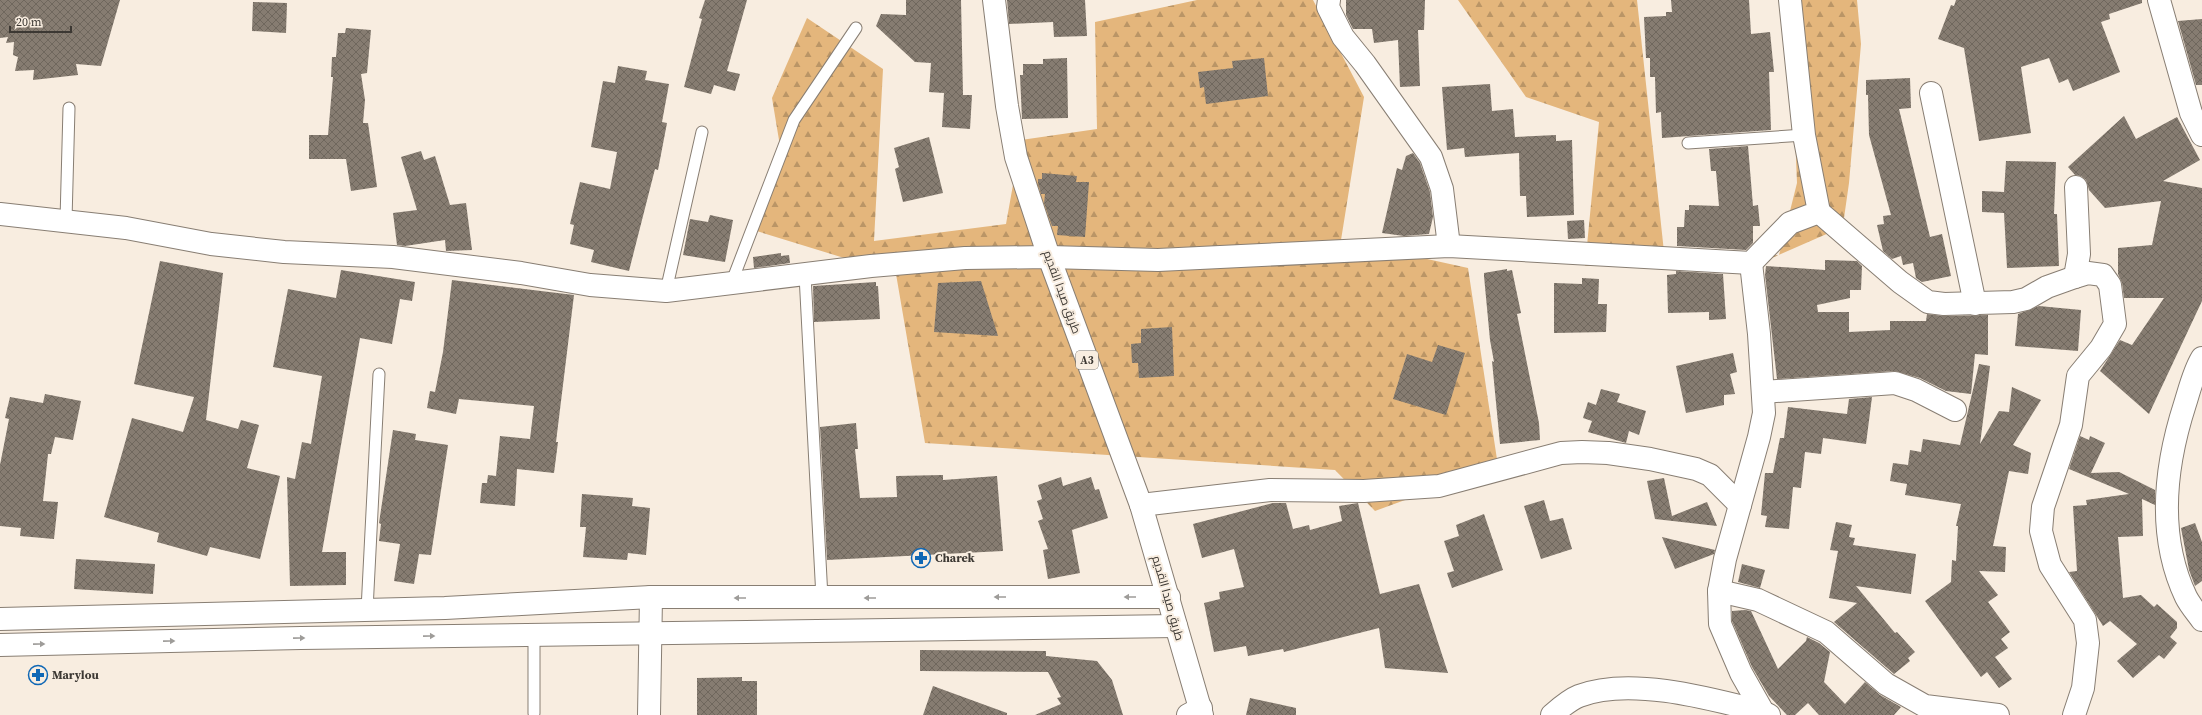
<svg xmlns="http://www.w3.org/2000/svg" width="2202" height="715" font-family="'Source Serif 4',Cairo,serif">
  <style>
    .forest { fill: url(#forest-firs) }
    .building { fill: url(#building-cross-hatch) }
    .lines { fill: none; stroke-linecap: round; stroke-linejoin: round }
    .lane-casing { stroke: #887e73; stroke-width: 13 }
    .street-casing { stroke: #887e73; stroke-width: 24 }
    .secondary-casing { stroke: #887e73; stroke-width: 24 }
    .highway-casing { stroke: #887e73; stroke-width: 24 }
    .lane { stroke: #fff; stroke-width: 11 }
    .street { stroke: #fff; stroke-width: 22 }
    .secondary { stroke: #fff; stroke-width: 22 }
    .highway { stroke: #fff; stroke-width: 22 }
    .oneway { fill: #9e9c99 }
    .labels { text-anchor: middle; stroke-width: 4; stroke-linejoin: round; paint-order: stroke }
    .shield { fill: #f8ede0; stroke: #746e67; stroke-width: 1 }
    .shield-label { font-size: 11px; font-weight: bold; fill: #3c3833 }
    .street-label { font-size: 12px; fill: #3c3833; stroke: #f8ede0 }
    .poi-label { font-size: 12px; font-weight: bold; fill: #3c3833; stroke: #f8ede0; text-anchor: start }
  </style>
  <defs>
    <pattern id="forest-firs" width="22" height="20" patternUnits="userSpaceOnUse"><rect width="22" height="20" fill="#e4b67c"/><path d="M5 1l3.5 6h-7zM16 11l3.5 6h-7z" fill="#ba9566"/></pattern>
    <pattern id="building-cross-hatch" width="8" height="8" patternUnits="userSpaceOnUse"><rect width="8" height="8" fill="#867c71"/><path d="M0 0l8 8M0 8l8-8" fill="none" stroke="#6f675d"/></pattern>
  </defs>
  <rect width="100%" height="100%" fill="#f8ede0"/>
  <g class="forest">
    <polygon points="1197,0 1313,0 1364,97 1341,240 1468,268 1498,466 1375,511 1335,470 925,443 896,274 747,228 780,146 772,98 807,18 883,69 874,241 1006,224 1021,140 1097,129 1095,22"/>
    <polygon points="1458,0 1637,0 1664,252 1702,257 1779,255 1797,183 1792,59 1794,0 1857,0 1861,44 1849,183 1844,218 1838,229 1765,261 1668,259 1585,266 1599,122 1526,97"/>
  </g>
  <g class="building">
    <polygon points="0,0 120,0 101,66 76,64 78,75 33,80 34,70 15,71 18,57 13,55 14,42 6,43 8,37 0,38"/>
    <polygon points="705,0 747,0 727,71 740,74 735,91 714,85 711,94 684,87 702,19 699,18"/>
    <polygon points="906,0 961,0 963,95 972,95 970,129 942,127 944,93 929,92 931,63 915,62 876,26 881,14 906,15"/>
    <polygon points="1007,0 1085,0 1087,36 1054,37 1053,22 1009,24"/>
    <polygon points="1346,0 1425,0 1424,30 1418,30 1420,86 1400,87 1398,40 1374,43 1372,29 1353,29 1346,15"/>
    <polygon points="1671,0 1749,0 1751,34 1770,32 1774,72 1769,72 1771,130 1662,138 1661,112 1656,113 1655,77 1650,77 1650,58 1646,58 1644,17 1666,16 1666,12 1672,12"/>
    <polygon points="1956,0 2142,0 2142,3 2109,14 2110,19 2101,22 2120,72 2073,91 2068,79 2059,83 2049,58 2021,67 2031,133 1979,141 1964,48 1938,39 1951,5 1954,6"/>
    <polygon points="253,2 287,3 286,33 252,31"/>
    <polygon points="2202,19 2202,85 2196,85 2178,21"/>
    <polygon points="346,28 371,30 367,73 361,74 365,100 363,123 368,123 377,187 351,191 346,159 309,159 309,135 328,135 333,77 331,77 332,57 336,57 338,33 345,33"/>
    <polygon points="1067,58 1068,118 1022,119 1020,75 1023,75 1023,64 1043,64 1043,59"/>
    <polygon points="1264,58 1268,96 1206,104 1204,87 1200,88 1198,72 1233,68 1232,61"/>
    <polygon points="618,66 647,71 645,80 669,84 662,122 667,123 658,170 655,169 629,271 591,262 594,250 570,244 574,225 570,224 580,182 610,189 617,152 591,147 603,81 615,83"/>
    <polygon points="1910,78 1911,108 1899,109 1930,237 1942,234 1951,276 1922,282 1916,278 1913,263 1903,265 1901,256 1892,259 1883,251 1877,225 1884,224 1883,216 1891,215 1869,135 1868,95 1866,95 1866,80"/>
    <polygon points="1490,84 1492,111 1513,109 1515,137 1556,135 1556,141 1572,140 1574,215 1527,217 1526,196 1520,196 1519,153 1465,157 1464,148 1447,150 1442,87"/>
    <polygon points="2124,116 2136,139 2177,117 2200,160 2163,181 2202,188 2202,301 2149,414 2100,371 2120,340 2132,345 2164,298 2124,298 2122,283 2118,274 2118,248 2152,245 2161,201 2105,208 2089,190 2086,180 2081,176 2075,175 2068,167"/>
    <polygon points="929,137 943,193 903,202 895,169 899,167 894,148"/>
    <polygon points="1748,146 1753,206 1758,205 1760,226 1753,226 1753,243 1746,250 1677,246 1677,227 1684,227 1685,210 1689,210 1689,205 1719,206 1716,171 1711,171 1709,149"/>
    <polygon points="421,151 424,160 435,156 450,205 466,203 472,250 446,251 445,240 405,246 397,245 393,213 417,210 401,157"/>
    <polygon points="1413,153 1420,163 1430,192 1433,217 1429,234 1404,236 1382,233 1397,168 1402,170 1406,156"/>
    <polygon points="2006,161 2056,162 2054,214 2057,214 2059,266 2007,268 2004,213 1982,212 1982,191 2004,192"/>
    <polygon points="1042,173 1077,176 1076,182 1089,182 1085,237 1057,235 1058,226 1052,226 1044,203 1045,194 1041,194 1038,183 1038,179 1042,179"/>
    <polygon points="710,215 733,220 725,262 683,255 690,219 708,222"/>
    <polygon points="1584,220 1585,238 1568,239 1567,221"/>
    <polygon points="781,253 781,256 789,255 790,263 754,268 753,257"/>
    <polygon points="1825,260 1857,261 1862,266 1861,290 1850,290 1850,298 1817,305 1818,312 1849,312 1849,332 1890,330 1890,321 1926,321 1927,314 1944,316 1988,315 1988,355 1975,354 1971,394 1946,391 1920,378 1894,371 1777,379 1765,275 1766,266 1825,270"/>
    <polygon points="160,261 223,273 206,420 238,429 241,420 259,425 247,468 280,476 260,559 210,547 207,556 157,542 159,533 104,517 132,418 183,432 194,397 134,384"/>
    <polygon points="1507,269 1507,271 1512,270 1521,313 1517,314 1539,423 1540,440 1500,444 1492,361 1494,362 1490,340 1484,276 1484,273"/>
    <polygon points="341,270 415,282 412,301 400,299 392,344 360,338 322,552 346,552 346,585 290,586 287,477 295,479 302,442 311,444 322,376 273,367 288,289 336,298"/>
    <polygon points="1676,271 1723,274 1726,319 1709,320 1709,312 1668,313 1667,275 1676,274"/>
    <polygon points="1582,278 1599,279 1598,304 1607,304 1606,332 1554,333 1554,283 1582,284"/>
    <polygon points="452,280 574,295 556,442 558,442 554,473 517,469 515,506 480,503 482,483 487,483 488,475 496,476 500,436 530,439 534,406 459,399 456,414 427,408 430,391 435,392 443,352"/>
    <polygon points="981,281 998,336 934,332 938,283"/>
    <polygon points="876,282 876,286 878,286 880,319 814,322 813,286"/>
    <polygon points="2039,306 2081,310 2078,351 2015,346 2018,314"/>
    <polygon points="1172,327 1174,376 1139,378 1138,363 1132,363 1131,344 1141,343 1141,329"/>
    <polygon points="1438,345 1465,353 1446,415 1393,399 1407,354 1432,362"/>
    <polygon points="1733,353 1737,372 1730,374 1735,394 1724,395 1724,405 1686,413 1676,366"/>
    <polygon points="1979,364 1990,366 1980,444 1999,411 2009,412 2012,387 2041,400 2013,445 2031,453 2028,474 2009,471 1993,546 2006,547 2005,572 1979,571 1998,595 1988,602 2010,632 2001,639 2008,648 1995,657 2012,679 1999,688 1987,672 1981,677 1925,601 1951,582 1952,560 1956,561 1958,526 1956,526 1961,504 1905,495 1907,484 1890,481 1893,463 1908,465 1910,450 1921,452 1923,439 1960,445"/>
    <polygon points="1601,389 1620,394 1617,402 1646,411 1639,435 1629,431 1626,443 1588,432 1592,421 1583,418 1588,402 1596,405"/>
    <polygon points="45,394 81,401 73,440 55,437 51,454 48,454 43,501 58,502 54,539 20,536 21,528 0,526 0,465 9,419 5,418 10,397 43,403"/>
    <polygon points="1872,397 1866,444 1823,438 1821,454 1805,452 1801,488 1793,487 1789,529 1765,527 1767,516 1761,515 1765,473 1773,473 1780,438 1784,438 1788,407 1847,414 1849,399"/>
    <polygon points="856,423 858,449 855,449 860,498 897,497 896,476 943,475 943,480 997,476 1003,551 827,560 820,427"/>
    <polygon points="393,430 416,434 415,440 448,445 431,555 419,554 414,584 394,581 400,544 379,541 381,524 379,523"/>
    <polygon points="2080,436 2089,440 2090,436 2105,443 2091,473 2119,472 2155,490 2155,505 2142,499 2143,536 2118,537 2123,598 2141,595 2154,607 2157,604 2177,622 2177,628 2170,637 2177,643 2164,659 2159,655 2133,678 2117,661 2137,644 2110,621 2103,626 2069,572 2077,571 2073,506 2087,505 2086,500 2129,494 2069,469"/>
    <polygon points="1061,477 1063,486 1091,477 1095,490 1099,489 1108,518 1072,530 1080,573 1048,579 1043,550 1048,549 1038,521 1043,519 1037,501 1042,499 1038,485"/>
    <polygon points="1664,478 1672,516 1707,502 1717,526 1655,519 1647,481"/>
    <polygon points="582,494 633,498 632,506 650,508 646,555 628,553 627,560 583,557 586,527 580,527"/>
    <polygon points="1544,500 1550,521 1563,518 1572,549 1541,559 1524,506"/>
    <polygon points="1273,503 1286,503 1293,529 1309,525 1310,530 1342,521 1339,506 1358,503 1380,594 1419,584 1448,673 1385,668 1379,628 1284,652 1283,649 1248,656 1246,646 1214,652 1204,603 1220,599 1219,592 1244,587 1234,549 1202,558 1193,524"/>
    <polygon points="1484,514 1503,570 1452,588 1447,573 1454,571 1444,541 1459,536 1456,525"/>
    <polygon points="1836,522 1852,525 1849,537 1855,538 1853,545 1916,554 1911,594 1856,586 1895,633 1897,632 1915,652 1908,658 1910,661 1894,674 1834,622 1857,603 1829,598 1838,551 1830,550"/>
    <polygon points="2195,523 2202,542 2202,581 2195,586 2189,570 2181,528"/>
    <polygon points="1662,537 1715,550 1714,554 1675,569"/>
    <polygon points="76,559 155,564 153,594 74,589"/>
    <polygon points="1742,564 1765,570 1760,588 1738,582"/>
    <polygon points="1745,610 1751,611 1778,669 1806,641 1807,637 1819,643 1830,652 1824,682 1845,704 1865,682 1880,695 1901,707 1894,715 1819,715 1808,703 1795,715 1787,715 1769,696 1752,667 1732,621 1732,611"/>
    <polygon points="920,650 1046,651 1046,656 1097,661 1112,680 1123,715 1035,715 1061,704 1057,698 1061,697 1048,672 920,671"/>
    <polygon points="742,677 742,681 757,681 757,715 697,715 697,678"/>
    <polygon points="933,686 1007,713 1007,715 923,715"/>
    <polygon points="1250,698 1296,708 1296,715 1246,715"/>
  </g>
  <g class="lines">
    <defs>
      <g id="lane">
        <polyline points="1688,143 1804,135"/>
        <polyline points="66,220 69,108"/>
        <polyline points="805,275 822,598"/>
        <polyline points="731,284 794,120 856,28"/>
        <polyline points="666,291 702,132"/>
        <polyline points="367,610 379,374"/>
        <polyline points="534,713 534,635"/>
      </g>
      <g id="street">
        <polyline points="1329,0 1328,7 1343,37 1365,64 1431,157 1442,189 1449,246"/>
        <polyline points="2159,0 2191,113 2202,135"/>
        <polyline points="1931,93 1975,304"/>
        <polyline points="1819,212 1900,282 1928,302 1944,304 2013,302 2026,299 2047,287 2075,277 2088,273 2103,275 2110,285 2115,324 2101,348 2078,376 2071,425 2043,507 2041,531 2050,565 2085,620 2088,643 2083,688 2074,715"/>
        <polyline points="0,214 126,228 211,244 284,252 393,257 521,273 590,285 666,291 871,266 965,258 1049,257 1158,260 1449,246 1751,263 1790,223 1819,212 1804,135 1790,0"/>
        <polyline points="1751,263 1759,334 1764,413 1759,437 1725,559 1719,591 1720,624 1741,673 1763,712 1769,715"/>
        <polyline points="2075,277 2079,254 2076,187"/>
        <path d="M2202 358C2194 371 2190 388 2185 404 2165 466 2157 536 2186 597 2190 605 2197 613 2202 620"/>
        <polyline points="1763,392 1895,383 1916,390 1955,410"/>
        <polyline points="1141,505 1270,490 1364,491 1439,486 1561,453 1582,452 1608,453 1650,459 1696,469 1710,475 1740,505"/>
        <polyline points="1719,591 1758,600 1826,632 1886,684 1925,706 1998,715"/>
        <polyline points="649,715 651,597"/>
        <polyline points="1188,715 1201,708"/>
        <path d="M1552 715C1560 708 1569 700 1579 696 1630 676 1712 699 1763 712"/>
      </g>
      <g id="secondary">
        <polyline points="0,619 445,608 651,597 1169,597"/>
        <polyline points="0,645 301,638 1176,626"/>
      </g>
      <polyline id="highway" points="994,0 1007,106 1016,157 1049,257 1141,505 1202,715"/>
    </defs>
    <use href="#lane" class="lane-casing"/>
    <use href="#street" class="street-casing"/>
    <use href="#secondary" class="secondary-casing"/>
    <use href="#highway" class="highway-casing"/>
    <use href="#lane" class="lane"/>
    <use href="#street" class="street"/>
    <use href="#secondary" class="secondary"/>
    <use href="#highway" class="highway"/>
  </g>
  <defs><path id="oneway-solid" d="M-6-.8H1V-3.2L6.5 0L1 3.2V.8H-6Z"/></defs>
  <g class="oneway">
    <use href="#oneway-solid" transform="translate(1000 597) rotate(180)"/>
    <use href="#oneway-solid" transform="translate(1130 597) rotate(180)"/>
    <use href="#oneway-solid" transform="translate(740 598) rotate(-180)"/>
    <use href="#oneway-solid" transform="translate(870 598) rotate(180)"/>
    <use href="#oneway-solid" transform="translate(429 636) rotate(-1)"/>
    <use href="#oneway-solid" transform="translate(299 638) rotate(-1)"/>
    <use href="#oneway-solid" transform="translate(169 641) rotate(-1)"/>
    <use href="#oneway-solid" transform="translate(39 644) rotate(-1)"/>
  </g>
  <defs>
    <symbol id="pharmacy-ring" viewBox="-11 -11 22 22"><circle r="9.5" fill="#f8ede0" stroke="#0f67b5" stroke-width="1.5"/><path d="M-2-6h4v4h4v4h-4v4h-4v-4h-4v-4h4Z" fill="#0f67b5"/></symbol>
  </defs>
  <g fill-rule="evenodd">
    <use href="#pharmacy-ring" x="910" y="547" width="22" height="22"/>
    <use href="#pharmacy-ring" x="27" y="664" width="22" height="22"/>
  </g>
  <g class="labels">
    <rect class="shield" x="1076" y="351" width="22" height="18" rx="3"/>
    <g class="shield-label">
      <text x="1087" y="364">A3</text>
    </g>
    <g class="street-label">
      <text transform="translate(1062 292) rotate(70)" y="4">طريق صيدا القديم</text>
      <text transform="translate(1168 598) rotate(74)" y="4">طريق صيدا القديم</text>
    </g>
    <g class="poi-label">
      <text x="935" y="562">Charek</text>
      <text x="52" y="679">Marylou</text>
    </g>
  </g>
  <path d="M10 26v6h61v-6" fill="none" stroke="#3c3833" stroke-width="2"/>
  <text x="16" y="26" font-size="12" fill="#3c3833" stroke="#f8ede0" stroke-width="3" paint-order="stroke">20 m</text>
</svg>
